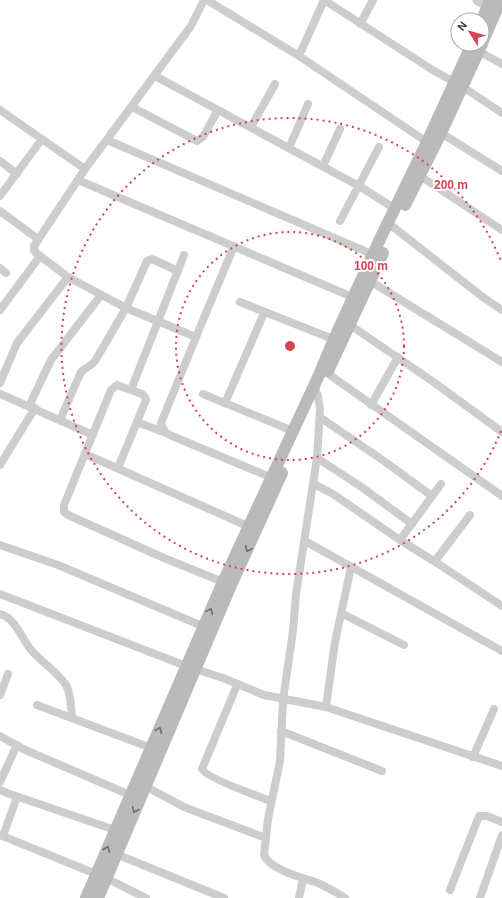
<svg xmlns="http://www.w3.org/2000/svg" width="502" height="898" font-family="Helvetica,sans-serif">
  <style>
    .lines { fill: none; stroke-linecap: round; stroke-linejoin: round }
    .minor { stroke: #cdcdcd; stroke-width: 8 }
    .tertiary { stroke: #cdcdcd; stroke-width: 11 }
    .secondary { stroke: #bababa; stroke-width: 12 }
    .oneway { stroke: #6e6e6e }
    .ring { fill: none; stroke: #d54452; stroke-width: 2; stroke-dasharray: 2 4 }
    .centre { fill: #d54452; stroke: #fff; stroke-width: 2 }
    .ring-label { font-size: 12px; text-anchor: middle; font-weight: bold; fill: #d54452; stroke: #fff; stroke-width: 4; stroke-linejoin: round; paint-order: stroke }
  </style>
  <rect width="100%" height="100%" fill="#fff"/>
  <g class="lines">
    <g class="minor">
      <polyline points="207,0 299,56 430,144"/>
      <polyline points="324,0 431,69 463,87 502,113"/>
      <polyline points="360,24 373,0"/>
      <polyline points="475,49 502,64"/>
      <polyline points="299,56 324,0"/>
      <polyline points="155,76 359,186 394,208"/>
      <polyline points="132,107 197,141 203,137 218,110"/>
      <polyline points="0,110 85,169"/>
      <polyline points="251,127 275,84"/>
      <polyline points="441,133 502,171"/>
      <polyline points="107,140 376,256"/>
      <polyline points="289,148 308,104"/>
      <polyline points="0,161 17,174"/>
      <polyline points="323,166 340,129"/>
      <polyline points="420,176 502,230"/>
      <polyline points="78,180 357,299"/>
      <polyline points="0,196 42,139"/>
      <polyline points="0,211 38,239"/>
      <polyline points="340,221 379,147"/>
      <polyline points="388,223 484,298 502,310"/>
      <path d="M234 246 196 337 161 423C163 431 166 433 172 436L275 479"/>
      <polyline points="0,268 6,273"/>
      <polyline points="370,281 502,362"/>
      <polyline points="240,302 338,341"/>
      <polyline points="0,310 40,256"/>
      <polyline points="350,325 435,383 502,432"/>
      <polyline points="196,337 126,308 68,277 36,253 34,250 34,246 85,169 191,26 204,0"/>
      <polyline points="327,373 502,496"/>
      <polyline points="0,383 17,343 68,277"/>
      <path d="M314 386 318 396 320 409 317 458 296 594 293 631 283 700 280 761 268 819 264 855C270 870 304 878 318 883 327 887 337 893 345 898"/>
      <polyline points="131,390 184,255"/>
      <polyline points="0,394 93,435"/>
      <polyline points="203,394 293,431"/>
      <polyline points="225,403 264,313"/>
      <polyline points="371,405 398,357"/>
      <polyline points="29,406 51,360 101,295"/>
      <polyline points="321,418 384,461 432,496"/>
      <path d="M60 420 80 374C84 367 91 367 95 361L126 308 147 261 152 259 178 271"/>
      <polyline points="137,422 166,433"/>
      <polyline points="85,454 252,528"/>
      <polyline points="317,458 360,486 412,524"/>
      <polyline points="0,465 35,408"/>
      <polyline points="118,468 146,400 145,397 142,394 117,385 111,390 64,505 64,512 68,515 164,558 223,582"/>
      <polyline points="314,484 333,494 400,540 437,563 502,606"/>
      <polyline points="400,540 441,484"/>
      <polyline points="305,541 502,651"/>
      <polyline points="0,545 58,565 207,628"/>
      <polyline points="435,561 470,515"/>
      <polyline points="0,594 186,666 223,678 264,695 326,707 502,766"/>
      <polyline points="341,613 404,645"/>
      <path d="M0 614C16 618 22 640 32 651 41 662 61 674 67 687 71 696 71 708 72 718"/>
      <path d="M237 685 202 769C206 778 260 797 271 801"/>
      <polyline points="0,695 8,674"/>
      <polyline points="37,705 154,749"/>
      <polyline points="326,707 335,642 351,567"/>
      <polyline points="281,731 382,771"/>
      <polyline points="0,736 23,749 130,795"/>
      <polyline points="473,757 494,709"/>
      <polyline points="0,782 17,745"/>
      <polyline points="145,786 184,807 266,838"/>
      <polyline points="0,790 7,793 115,830"/>
      <polyline points="0,835 96,874"/>
      <polyline points="3,836 17,797"/>
      <polyline points="116,854 224,898"/>
      <polyline points="106,878 146,898"/>
      <polyline points="450,890 479,816 487,816 502,822"/>
      <polyline points="299,898 303,879"/>
      <polyline points="480,898 502,835"/>
    </g>
    <polyline class="tertiary" points="478,0 495,9"/>
    <g class="secondary">
      <polyline points="482,20 490,0"/>
      <polyline points="482,43 501,0"/>
      <polyline points="405,205 441,133 482,44"/>
      <polyline points="328,371 383,253"/>
      <polyline points="86,898 223,582 319,375 334,339 380,239 427,142 472,44"/>
      <polyline points="98,898 232,583 282,473"/>
    </g>
  </g>
  <defs><path id="oneway-chevron" d="M-2-3.5L2.5 0L-2 3.5" fill="none" stroke-width="1.6" stroke-linecap="round" stroke-linejoin="round"/></defs>
  <g class="oneway">
    <use href="#oneway-chevron" transform="translate(248 549) rotate(115)"/>
    <use href="#oneway-chevron" transform="translate(210 611) rotate(-66)"/>
    <use href="#oneway-chevron" transform="translate(159 730) rotate(-67)"/>
    <use href="#oneway-chevron" transform="translate(135 810) rotate(113)"/>
    <use href="#oneway-chevron" transform="translate(107 849) rotate(-67)"/>
  </g>
  <g class="ring">
    <circle cx="290" cy="346" r="114"/>
    <path d="M501 431A228 228 0 1 1 501 261"/>
  </g>
  <circle cx="290" cy="346" r="6" class="centre"/>
  <g class="ring-label">
    <text x="451" y="189">200 m</text>
    <text x="371" y="270">100 m</text>
  </g>
  <g transform="translate(470 32) rotate(307)"><circle r="19" fill="#ffffff" stroke="#acacac"/>
  <path d="M0-3L7 15L0 10L-7 15Z" fill="#d54452"/>
  <text y="-6" font-size="11" font-weight="bold" text-anchor="middle" fill="#303030">N</text>
  </g>
</svg>
